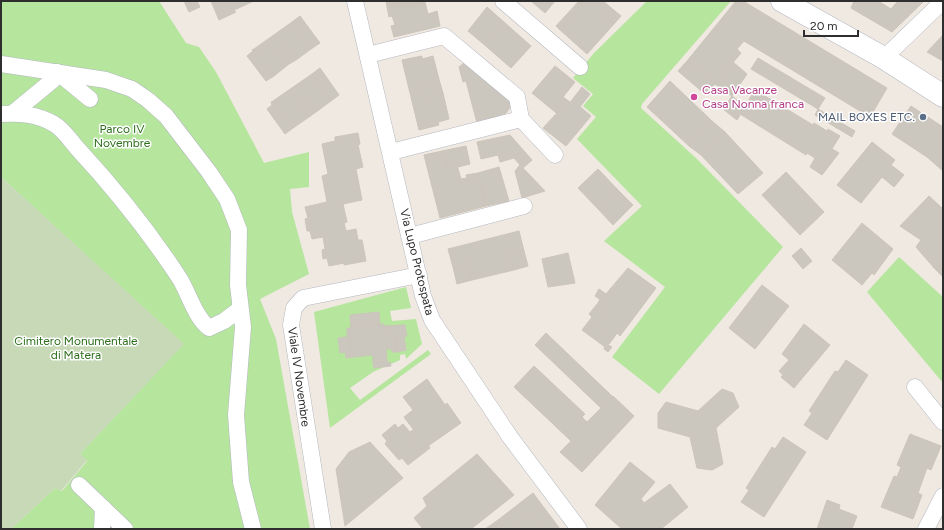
<svg xmlns="http://www.w3.org/2000/svg" width="944" height="530" font-family="Figtree,sans-serif">
  <style>
    .green { fill: #b6e59e }
    .cemetery { fill: #c8d9b8 }
    .building { fill: #cbc7bf; stroke: #cbc5ba }
    .lines { fill: none; stroke-linecap: round; stroke-linejoin: round }
    .street-casing { stroke: #b4b7c1; stroke-width: 17 }
    .secondary-casing { stroke: #b4b7c1; stroke-width: 23 }
    .street { stroke: #fff; stroke-width: 16 }
    .secondary { stroke: #fff; stroke-width: 22 }
    .hotel-dot { fill: #d1479c; stroke: #fff; stroke-width: 1.5 }
    .service-dot { fill: #5c6f8a; stroke: #fff; stroke-width: 1.5 }
    .labels { text-anchor: middle; stroke-width: 3; stroke-linejoin: round; paint-order: stroke }
    .hotel-label { font-size: 12px; fill: #b23c85; stroke: #fff; text-anchor: start }
    .service-label { font-size: 12px; fill: #4e5e75; stroke: #fff; text-anchor: end }
    .park-label { font-size: 12px; fill: #2c6e1b; stroke: #fff }
    .street-label { font-size: 12px; fill: #2e2e2e; stroke: #fff }
  </style>
  <rect width="100%" height="100%" fill="#efe9e1"/>
  <g class="green">
    <polygon points="1,1 159,1 186,43 199,47 216,72 264,163 309,152 309,187 290,189 292,212 309,274 260,299 276,339 310,529 11,529 55,488 62,491 87,461 80,454 183,344 1,177"/>
    <polygon points="647,1 731,1 642,104 641,108 697,159 783,247 659,394 612,357 665,287 604,241 642,206 577,139 596,117 583,106 593,94 573,78 594,53"/>
    <polygon points="899,257 943,297 943,383 867,292"/>
    <polygon points="406,287 411,308 390,311 392,321 416,319 422,344 406,359 405,354 400,355 400,360 373,372 350,388 360,400 428,350 431,354 330,428 314,312"/>
  </g>
  <polygon class="cemetery" points="1,177 184,344 80,454 87,460 61,491 55,488 11,529 1,529"/>
  <g class="building">
    <polygon points="184,1 197,1 200,7 189,12"/>
    <polygon points="211,1 254,1 234,10 236,12 219,20"/>
    <polygon points="386,1 425,1 425,2 403,8 401,3 387,7"/>
    <polygon points="531,1 555,1 545,13"/>
    <polygon points="579,1 584,1 559,29 556,26"/>
    <polygon points="584,1 589,1 614,24 587,54 559,29"/>
    <polygon points="589,1 603,1 621,16 614,24"/>
    <polygon points="736,1 743,1 887,88 870,117 744,41 737,49 741,53 715,84 687,61"/>
    <polygon points="854,1 878,1 891,9 898,1 924,1 892,32 851,8"/>
    <polygon points="425,2 428,14 437,11 440,26 394,37 391,26 395,25 392,16 389,17 387,7 401,3 403,8"/>
    <polygon points="487,7 504,22 486,42 489,45 487,47 468,31"/>
    <polygon points="300,16 320,43 311,49 292,22"/>
    <polygon points="292,22 311,49 296,60 286,46 279,51 289,64 274,76 254,49"/>
    <polygon points="504,22 531,46 511,68 487,47 489,45 486,42"/>
    <polygon points="943,35 943,61 927,52"/>
    <polygon points="286,46 296,60 289,64 279,51"/>
    <polygon points="254,49 274,76 266,81 247,56 253,51 252,50"/>
    <polygon points="422,56 422,59 433,56 440,83 422,87 424,97 443,93 449,119 438,122 439,125 419,130 402,60"/>
    <polygon points="758,58 825,98 818,109 751,69"/>
    <polygon points="687,61 715,84 706,95 678,71"/>
    <polygon points="733,62 747,74 732,96 715,84"/>
    <polygon points="464,63 513,103 506,113 477,123 466,81 463,82 459,67"/>
    <polygon points="555,66 575,82 563,97 570,102 560,116 532,93"/>
    <polygon points="320,68 339,95 331,101 312,74"/>
    <polygon points="312,74 331,101 316,112 306,98 299,104 309,117 293,128 273,101"/>
    <polygon points="670,81 712,121 689,146 647,107"/>
    <polygon points="440,83 443,93 424,97 422,87"/>
    <polygon points="582,87 590,94 580,107 572,100"/>
    <polygon points="755,90 813,125 814,123 827,131 828,129 840,136 823,163 807,153 806,155 740,114"/>
    <polygon points="732,96 745,107 737,120 723,109"/>
    <polygon points="306,98 316,112 309,117 299,104"/>
    <polygon points="572,100 591,116 566,146 543,128 557,113 560,116"/>
    <polygon points="273,101 293,128 285,134 267,109 272,105 271,102"/>
    <polygon points="911,106 943,127 943,171 927,157 892,134"/>
    <polygon points="818,109 855,131 852,137 815,115"/>
    <polygon points="712,121 725,132 701,155 689,146"/>
    <polygon points="725,132 763,173 738,194 701,155"/>
    <polygon points="358,133 360,144 358,145 363,167 356,169 362,200 343,204 347,222 344,223 346,231 356,229 358,240 362,240 366,261 344,265 344,263 329,266 327,258 323,259 322,250 325,249 323,237 312,239 310,231 307,231 305,219 308,218 305,207 327,202 322,176 328,174 322,144 335,141 335,137"/>
    <polygon points="510,135 532,160 523,168 545,191 522,198 515,171 520,165 514,158 500,162 498,155 481,159 477,142"/>
    <polygon points="872,142 895,160 891,165 904,175 894,187 882,177 861,203 837,185"/>
    <polygon points="466,146 470,164 458,167 457,165 447,167 442,151"/>
    <polygon points="832,149 839,153 822,175 810,167 815,158 823,163"/>
    <polygon points="442,151 447,167 457,165 461,179 467,178 466,175 478,173 486,206 440,218 424,155"/>
    <polygon points="499,167 509,201 486,206 478,173"/>
    <polygon points="598,169 618,190 599,210 578,188"/>
    <polygon points="786,172 824,212 800,235 762,195"/>
    <polygon points="618,190 633,205 613,225 599,210"/>
    <polygon points="929,196 943,209 943,263 935,269 916,247 921,240 900,226"/>
    <polygon points="862,223 893,249 874,275 872,273 862,285 832,260"/>
    <polygon points="519,231 524,251 510,255 514,270 472,280 468,263 453,267 448,249"/>
    <polygon points="801,248 812,261 803,269 792,256"/>
    <polygon points="524,251 528,266 514,270 510,255"/>
    <polygon points="568,253 575,283 548,287 542,259"/>
    <polygon points="468,263 472,280 457,284 453,267"/>
    <polygon points="943,263 943,277 935,269"/>
    <polygon points="628,268 656,288 620,336 617,333 613,339 597,324 607,310 602,307 605,303 595,296 599,289 606,294"/>
    <polygon points="762,285 789,306 755,349 729,328"/>
    <polygon points="600,299 605,303 602,307 598,303"/>
    <polygon points="598,303 607,310 597,324 613,339 608,345 612,347 608,352 604,349 605,347 582,330 592,317 589,314"/>
    <polygon points="379,312 380,325 373,325 373,322 357,323 357,327 351,328 350,315"/>
    <polygon points="373,322 373,325 384,324 385,334 395,333 397,352 392,352 392,349 386,349 387,362 373,363 373,355 354,357 354,353 351,353 348,328 357,327 357,323"/>
    <polygon points="804,324 830,345 794,388 781,377 783,375 779,371 789,360 782,354"/>
    <polygon points="405,325 407,336 404,337 406,350 397,352 395,333 385,334 384,326"/>
    <polygon points="347,328 351,353 354,353 354,357 346,358 345,352 340,353 338,338 347,337"/>
    <polygon points="546,333 612,396 601,408 535,345"/>
    <polygon points="846,360 868,375 827,440 804,425 812,413 809,411 835,371 838,372"/>
    <polygon points="387,362 390,362 391,366 374,368 373,363"/>
    <polygon points="534,366 585,414 582,417 587,422 613,396 634,416 582,472 560,452 571,441 514,387"/>
    <polygon points="427,379 445,405 447,403 461,423 418,453 408,439 416,433 404,417 413,410 403,397"/>
    <polygon points="722,389 733,393 739,407 716,428 723,464 712,470 697,468 690,437 658,428 658,413 666,402 698,411"/>
    <polygon points="395,424 398,428 403,424 410,432 413,430 416,433 408,439 418,453 428,445 430,448 408,465 402,458 399,460 385,444 387,441 382,435"/>
    <polygon points="910,434 941,446 931,470 927,468 918,493 922,495 913,519 881,507 894,476 897,477 901,467 897,465"/>
    <polygon points="783,437 806,452 764,517 741,502 749,490 746,488 772,447 775,449"/>
    <polygon points="370,442 403,478 345,526 336,469 349,452"/>
    <polygon points="477,454 514,495 471,529 423,529 414,518 427,506 423,498"/>
    <polygon points="630,462 655,482 641,499 644,503 670,484 688,507 661,529 622,529 595,505"/>
    <polygon points="533,493 560,529 541,529 529,513 507,529 504,529 498,520"/>
    <polygon points="827,500 840,505 839,509 857,516 852,529 817,529"/>
    <polygon points="529,513 541,529 507,529"/>
    <polygon points="498,520 504,529 494,529 491,525"/>
    <polygon points="491,525 494,529 485,529"/>
  </g>
  <g class="lines">
    <defs>
      <g id="street">
        <polyline points="355,1 423,296 432,320 510,437 579,529"/>
        <polyline points="503,1 580,67"/>
        <polyline points="368,55 444,36 517,97 521,119 555,155"/>
        <polyline points="884,58 943,1"/>
        <polyline points="1,64 106,80 132,89 148,100 166,116 209,172 227,199 239,230 238,285 243,327 236,415 241,482 253,529"/>
        <polyline points="13,113 53,80 57,72 90,99"/>
        <path d="M1 114C20 113 37 114 54 124 63 129 70 140 77 148 114 188 150 233 180 279 189 294 195 317 209 328L224 321 240 309"/>
        <polyline points="391,152 521,119"/>
        <polyline points="410,236 524,206"/>
        <polyline points="915,387 943,422"/>
        <polyline points="79,485 125,529"/>
        <polyline points="102,529 103,508"/>
        <polyline points="323,529 291,325 294,308 303,298 419,275"/>
        <polyline points="926,529 943,496"/>
      </g>
      <polyline id="secondary" points="782,1 884,58 943,96"/>
    </defs>
    <use href="#street" class="street-casing"/>
    <use href="#secondary" class="secondary-casing"/>
    <use href="#street" class="street"/>
    <use href="#secondary" class="secondary"/>
  </g>
  <circle class="hotel-dot" cx="694" cy="97" r="4"/>
  <circle class="service-dot" cx="923" cy="117" r="4"/>
  <g class="labels">
    <g class="hotel-label">
      <text x="702" y="94">Casa Vacanze<tspan x="702" dy="14">Casa Nonna franca</tspan></text>
    </g>
    <g class="service-label">
      <text x="915" y="121">MAIL BOXES ETC.</text>
    </g>
    <g class="park-label">
      <text x="122" y="133">Parco IV<tspan x="122" dy="14">Novembre</tspan></text>
      <text x="76" y="345">Cimitero Monumentale<tspan x="76" dy="14">di Matera</tspan></text>
    </g>
    <g class="street-label">
      <text transform="translate(417 262) rotate(76)" y="4">Via Lupo Protospata</text>
      <text transform="translate(299 377) rotate(82)" y="4">Viale IV Novembre</text>
    </g>
  </g>
  <rect width="944" height="530" fill="none" stroke="#2e2e2e" stroke-width="4"/>
  <path d="M804 30v6h54v-6" fill="none" stroke="#2e2e2e" stroke-width="2"/>
  <text x="810" y="30" font-size="12" fill="#2e2e2e" stroke="#ffffff" stroke-width="3" paint-order="stroke">20 m</text>
</svg>
